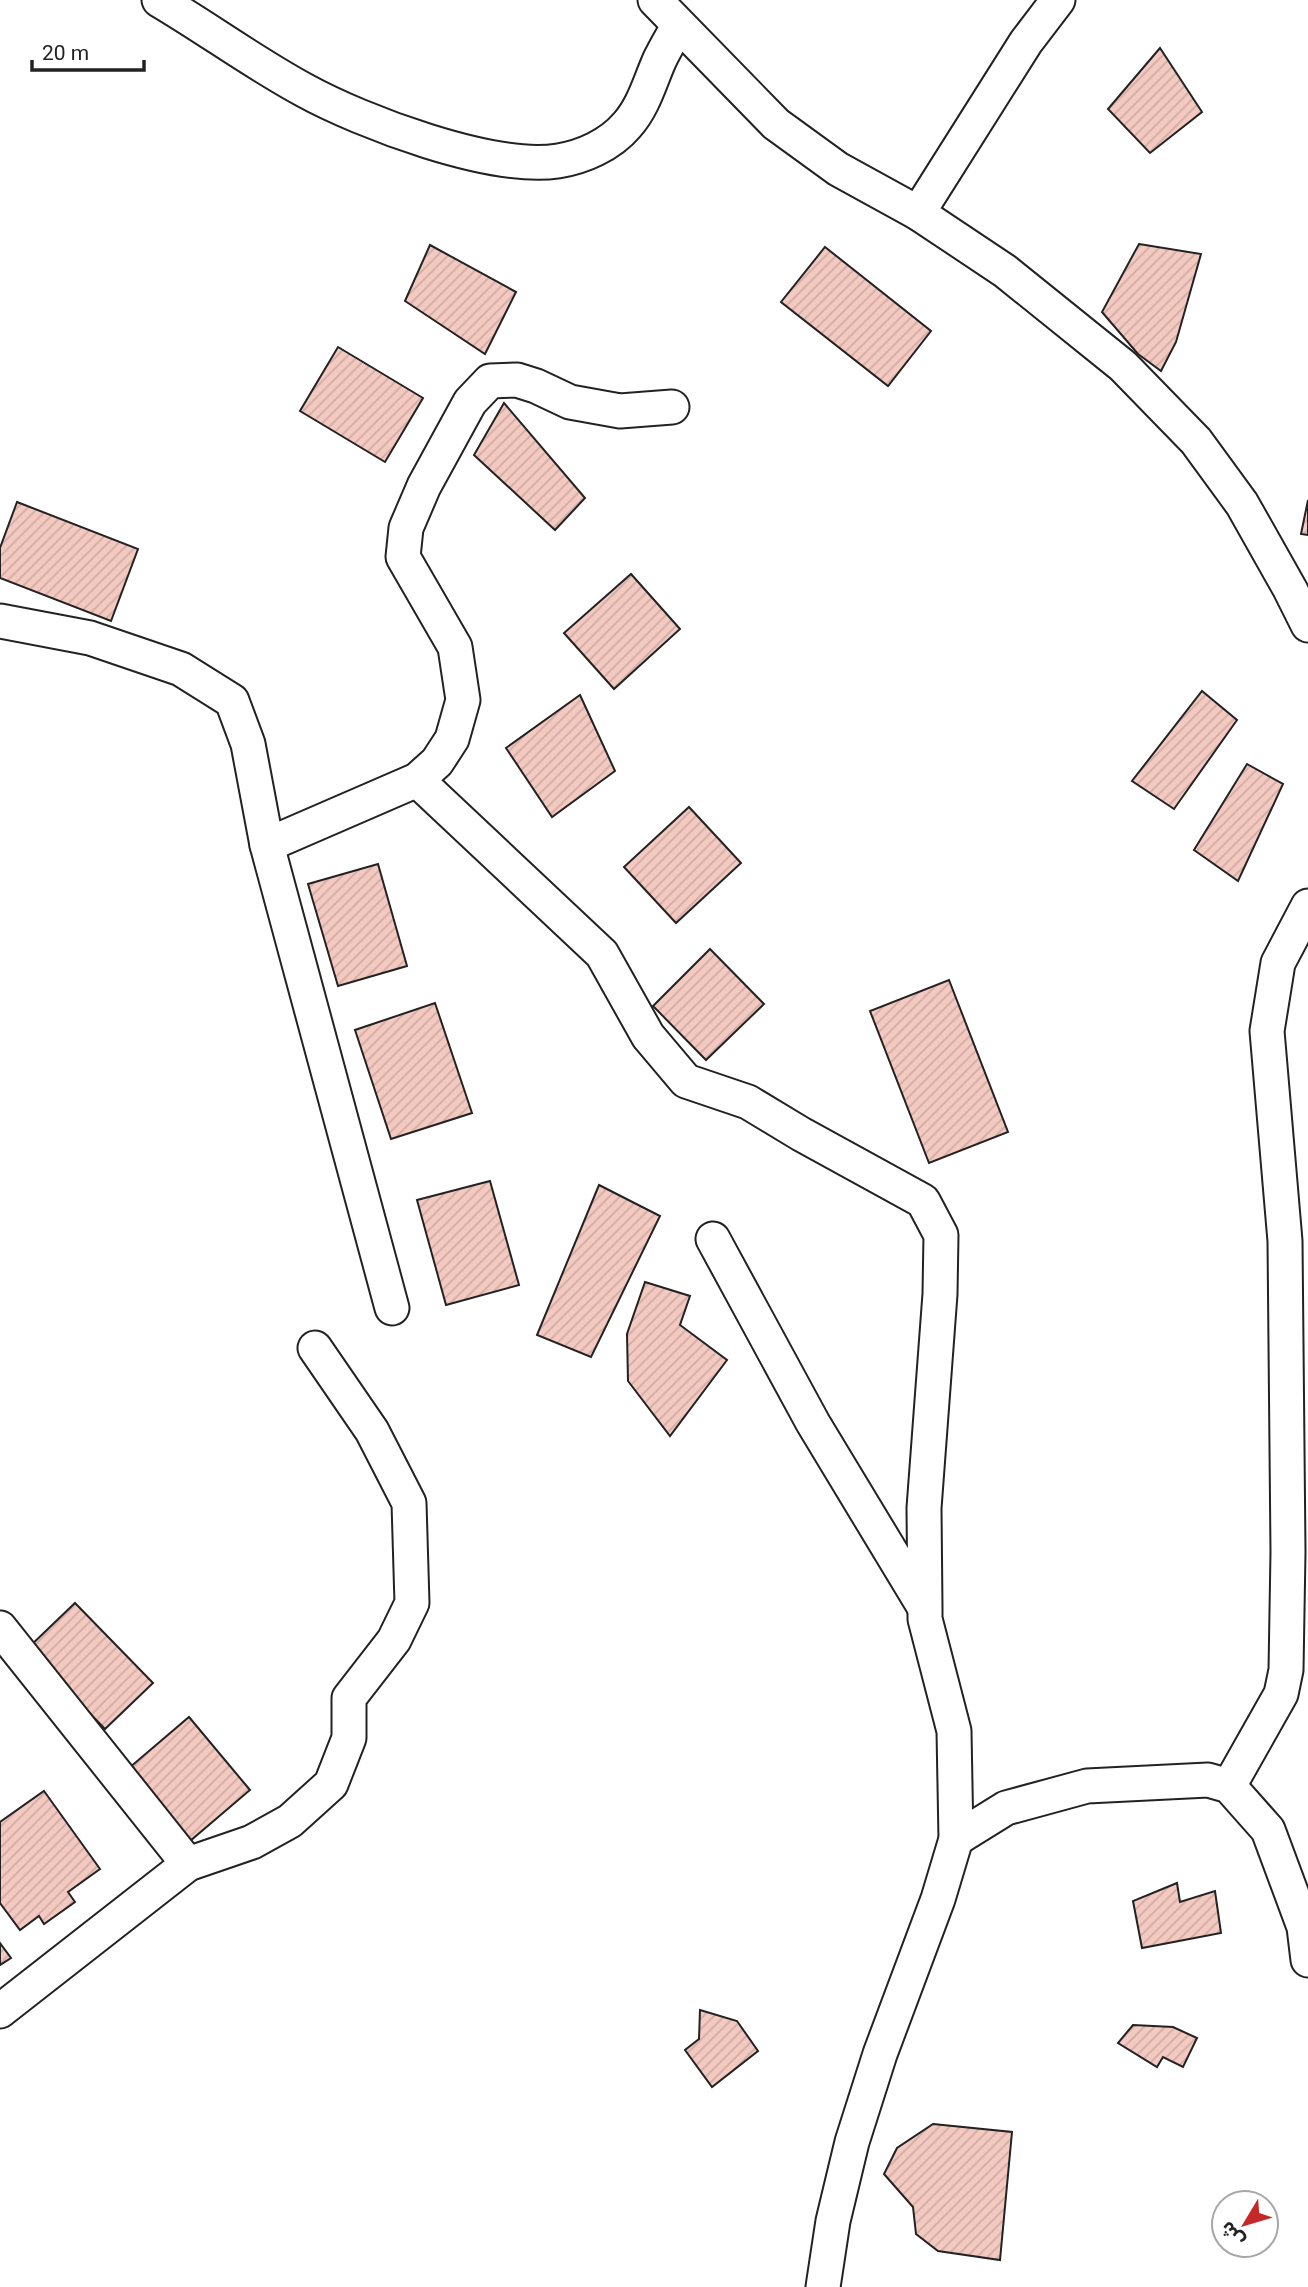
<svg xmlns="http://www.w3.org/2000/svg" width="1308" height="2287" font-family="Roboto,'Noto Sans Arabic',sans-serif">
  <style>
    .building { fill: url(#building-hatch); stroke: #222; stroke-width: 2 }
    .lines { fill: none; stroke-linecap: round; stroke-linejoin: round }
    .minor-casing { stroke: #222; stroke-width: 37 }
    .minor { stroke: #fff; stroke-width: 33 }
  </style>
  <defs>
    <pattern id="building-hatch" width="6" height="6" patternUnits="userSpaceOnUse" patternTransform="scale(1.75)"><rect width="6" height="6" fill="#f3c9c0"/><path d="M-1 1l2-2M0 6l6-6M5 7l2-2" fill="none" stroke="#d0aca5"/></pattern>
  </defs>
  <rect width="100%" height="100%" fill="#fff"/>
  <g class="building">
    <polygon points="1160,48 1202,112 1150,153 1108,109"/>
    <polygon points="1139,244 1201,254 1176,342 1161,371 1138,354 1102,312"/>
    <polygon points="430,245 516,292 485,354 405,301"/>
    <polygon points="825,247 931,331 888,386 781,302"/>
    <polygon points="338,347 423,398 385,462 300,411"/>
    <polygon points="504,403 585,498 555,530 474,455"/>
    <polygon points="1308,500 1308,535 1301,534"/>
    <polygon points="17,502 138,549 111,621 0,578 0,548"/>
    <polygon points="631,574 680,629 614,689 564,633"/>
    <polygon points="1202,691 1237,720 1174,809 1132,781"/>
    <polygon points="580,695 615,771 552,817 506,748"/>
    <polygon points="1247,764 1283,784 1238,881 1194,850"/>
    <polygon points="689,807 741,863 676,923 624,867"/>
    <polygon points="378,864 407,966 338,986 308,884"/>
    <polygon points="710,949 764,1004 706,1060 653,1006"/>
    <polygon points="949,980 1008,1132 929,1163 870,1011"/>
    <polygon points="435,1003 472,1113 391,1139 355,1030"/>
    <polygon points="490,1181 519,1285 446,1305 417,1200"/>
    <polygon points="599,1185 660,1216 591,1357 537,1335"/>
    <polygon points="645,1282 690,1296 680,1325 727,1360 670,1436 628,1381 627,1334"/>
    <polygon points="75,1603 153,1683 105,1729 27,1649"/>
    <polygon points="189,1717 250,1790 190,1841 129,1768"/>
    <polygon points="44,1791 100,1869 68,1892 75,1902 44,1924 39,1916 20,1930 0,1903 0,1822"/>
    <polygon points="1177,1883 1180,1902 1215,1891 1221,1933 1142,1948 1133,1901"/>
    <polygon points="0,1943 11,1958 0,1965"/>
    <polygon points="700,2010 737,2021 758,2051 712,2087 685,2050 699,2039"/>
    <polygon points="1133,2025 1173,2027 1197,2038 1183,2067 1163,2057 1157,2067 1118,2043"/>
    <polygon points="933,2124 1012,2132 1000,2260 938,2251 916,2234 913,2207 884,2174 897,2148"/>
  </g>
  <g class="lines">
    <defs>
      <g id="minor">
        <path d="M159 0C208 29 254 63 304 90 362 122 492 171 558 161 583 157 610 145 627 125 644 106 650 81 660 59 666 47 672 37 678 26"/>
        <polyline points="655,0 776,124 838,169 918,213 1005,271 1123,366 1196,441 1242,504 1290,589 1308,625"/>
        <polyline points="918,213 1026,42 1058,0"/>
        <polyline points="0,621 90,638 181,669 232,701 248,744 267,845 392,1308"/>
        <polyline points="417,780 602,954 648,1036 686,1081 748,1102 801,1134 923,1201 941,1235 940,1294 924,1508 925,1607 925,1619 954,1731 956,1839 938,1899 880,2054 852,2142 833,2221 823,2287"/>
        <polyline points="267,845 417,780 437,762 452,739 463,700 455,647 403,557 406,528 424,486 470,402 490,381 517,380 536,386 570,402 620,411 672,407"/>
        <polyline points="713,1239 813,1423 923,1605"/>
        <polyline points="0,1628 188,1864"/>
        <polyline points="1229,1786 1281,1694 1286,1670 1288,1552 1285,1241 1267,1031 1278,963 1308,906"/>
        <polyline points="956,1839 1006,1808 1087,1786 1208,1780 1229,1786 1268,1830 1304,1927 1308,1960"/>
        <polyline points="0,2011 188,1864 252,1842 290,1821 331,1784 349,1738 349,1698 394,1640 412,1603 409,1503 372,1431 315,1348"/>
      </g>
    </defs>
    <use href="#minor" class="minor-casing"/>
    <use href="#minor" class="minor"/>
  </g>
  <g transform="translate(1245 2224) rotate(232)"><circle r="33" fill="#ffffff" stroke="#a7a7a7" stroke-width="2"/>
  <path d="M0-5L12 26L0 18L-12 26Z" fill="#c62828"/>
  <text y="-10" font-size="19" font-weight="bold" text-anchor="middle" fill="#222222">ش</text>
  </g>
  <path d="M32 60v10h112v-10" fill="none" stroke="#222222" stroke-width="3.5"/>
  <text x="42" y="60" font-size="21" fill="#222222" stroke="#ffffff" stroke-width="5" paint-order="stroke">20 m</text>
</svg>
